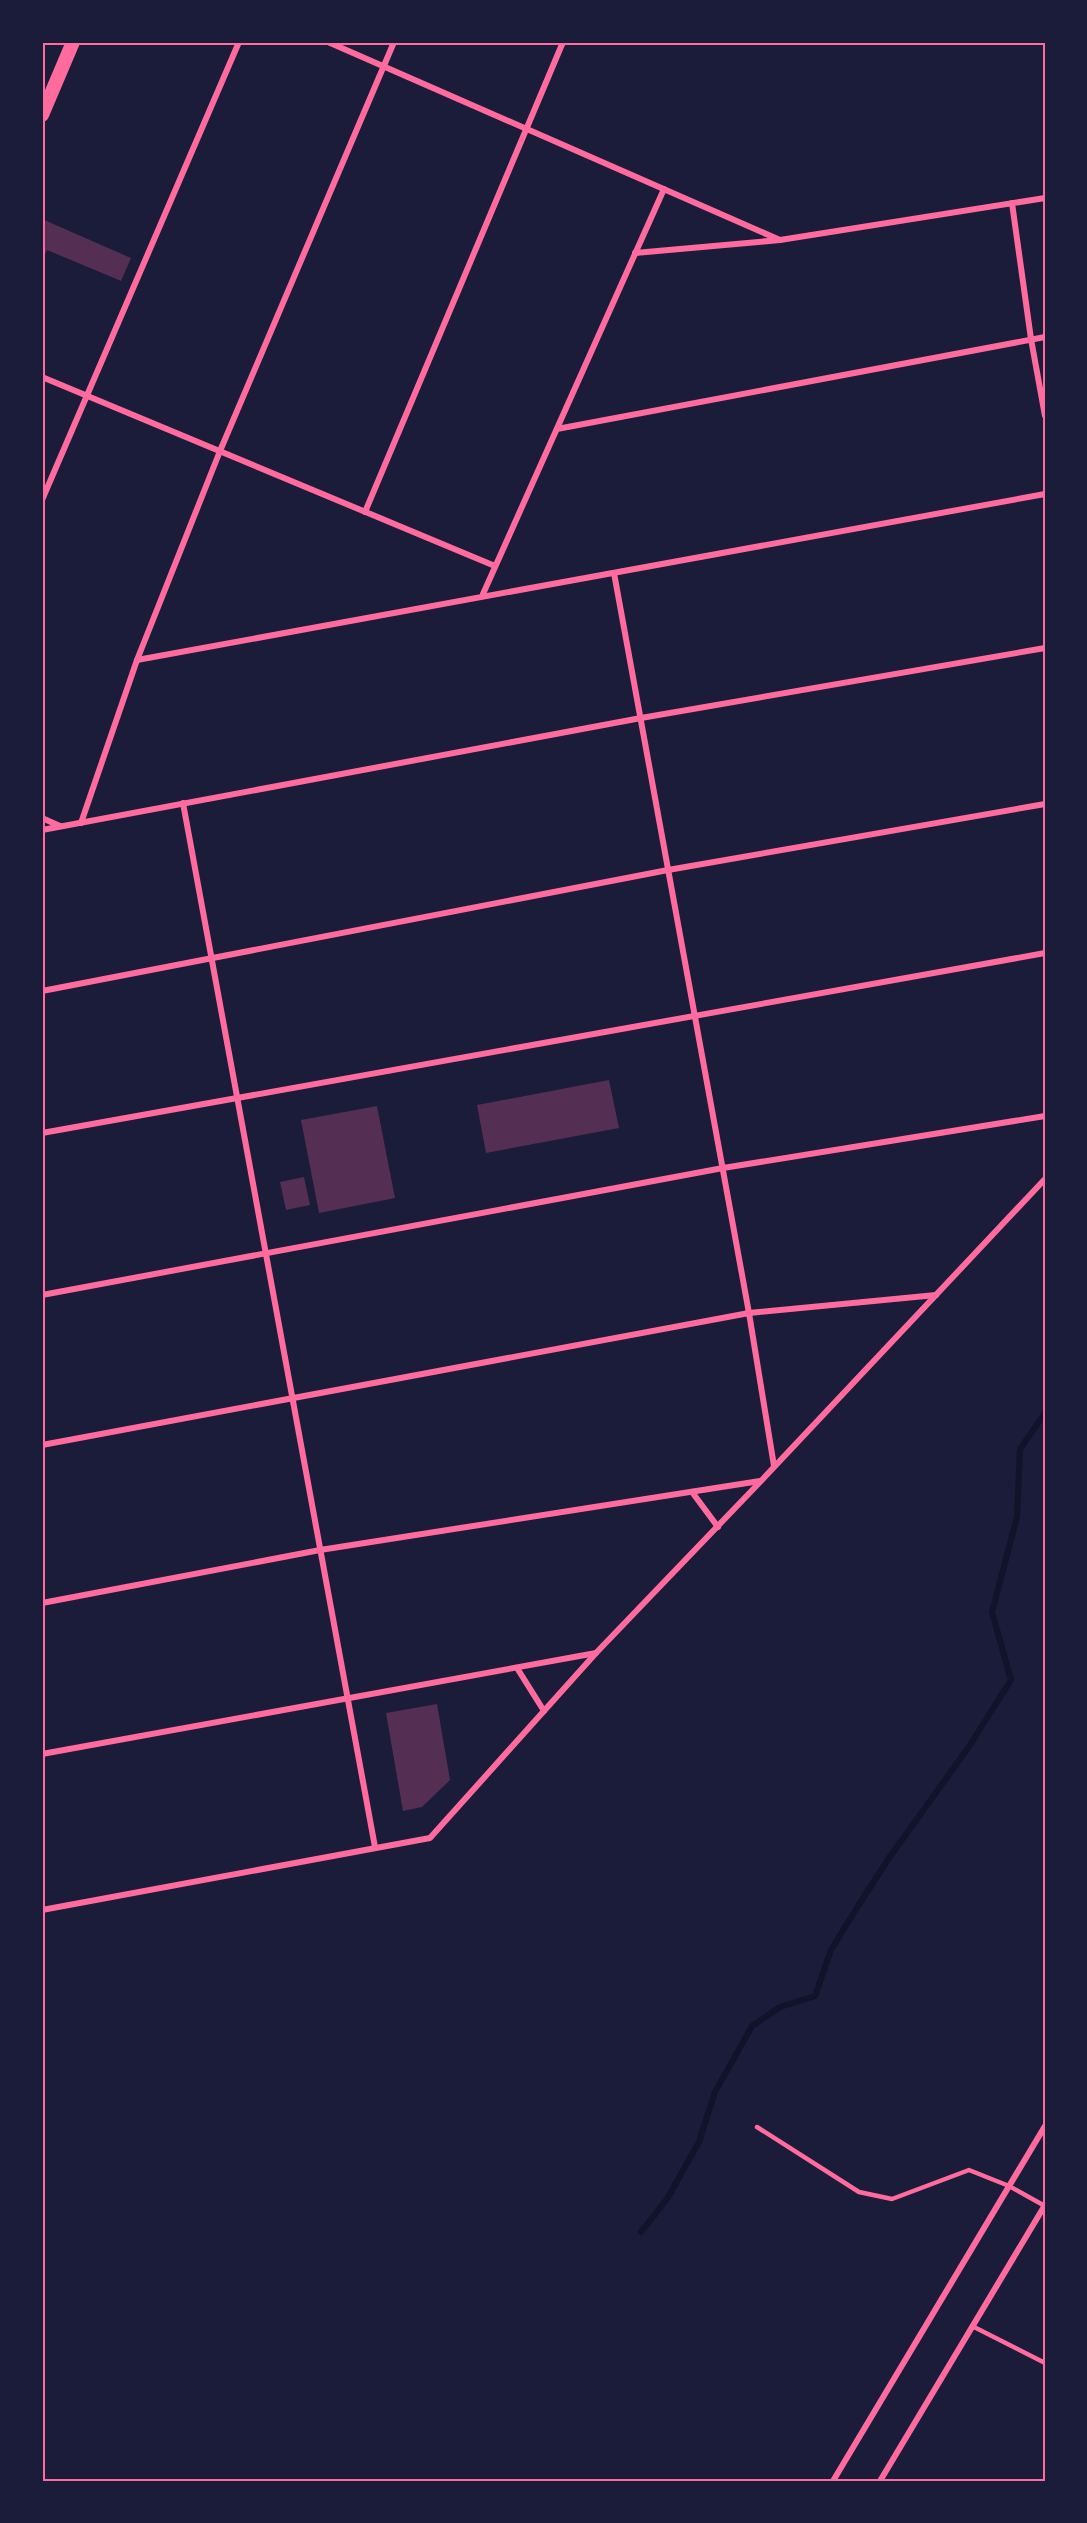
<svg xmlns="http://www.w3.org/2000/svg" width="1087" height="2523" font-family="Overpass,sans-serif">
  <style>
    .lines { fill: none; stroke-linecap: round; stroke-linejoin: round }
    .stream { stroke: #12122b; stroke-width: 6 }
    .building { fill: #542f53 }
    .service { stroke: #ff6b9d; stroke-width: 4.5 }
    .minor { stroke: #ff6b9d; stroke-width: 6 }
    .primary { stroke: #ff6b9d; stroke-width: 14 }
    .neatline { fill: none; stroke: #ff6b9d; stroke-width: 2 }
  </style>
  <rect width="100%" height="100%" fill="#1b1b3a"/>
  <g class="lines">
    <polyline class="stream" points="641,2232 667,2199 699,2142 715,2092 752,2026 780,2007 815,1996 831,1950 858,1906 889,1858 968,1748 1011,1680 992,1612 1017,1517 1020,1449 1045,1413"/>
  </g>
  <g class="building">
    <polygon points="42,219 131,258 121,281 47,250 42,260"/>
    <polygon points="609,1080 619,1128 486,1153 477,1105"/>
    <polygon points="377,1106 395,1198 319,1213 301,1120"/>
    <polygon points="304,1177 310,1205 286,1210 280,1182"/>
    <polygon points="437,1704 450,1780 422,1807 403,1811 386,1713"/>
  </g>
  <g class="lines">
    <g class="service">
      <polyline points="757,2127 859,2192 892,2199 969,2170 1009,2186 1045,2206"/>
      <polyline points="972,2326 1045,2363"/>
    </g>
    <g class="minor">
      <polyline points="328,42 780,240"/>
      <polyline points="1012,203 1031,339 1045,416"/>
      <polyline points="635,253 780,240 1045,198"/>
      <polyline points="42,377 495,566"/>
      <polyline points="557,429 1045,337"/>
      <polyline points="42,500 239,42"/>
      <polyline points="365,512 563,42"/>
      <polyline points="614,573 749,1313 774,1466"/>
      <polyline points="483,594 664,189"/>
      <path d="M137 660C439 603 742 549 1045 494"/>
      <polyline points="183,803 375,1847"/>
      <polyline points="42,818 60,826"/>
      <polyline points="81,823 137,660 220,451 394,42"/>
      <polyline points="42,830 641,718 1045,648"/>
      <polyline points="42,991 668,870 1045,804"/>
      <polyline points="42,1133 1045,953"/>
      <polyline points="42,1295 723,1168 1045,1116"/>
      <polyline points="42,1445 749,1313 936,1295"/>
      <polyline points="692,1492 718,1527"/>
      <polyline points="42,1603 320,1550 760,1481"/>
      <polyline points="517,1668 544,1711"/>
      <polyline points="42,1754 596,1653"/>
      <polyline points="42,1910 430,1838 596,1653 761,1481 1045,1179"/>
      <polyline points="833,2481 1045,2126"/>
      <polyline points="880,2481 1045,2205"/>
    </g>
    <polyline class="primary" points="42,115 73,42"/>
  </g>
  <rect width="1087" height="2523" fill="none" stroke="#1b1b3a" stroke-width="87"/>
  <rect x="44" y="44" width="1000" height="2436" class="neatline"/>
</svg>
